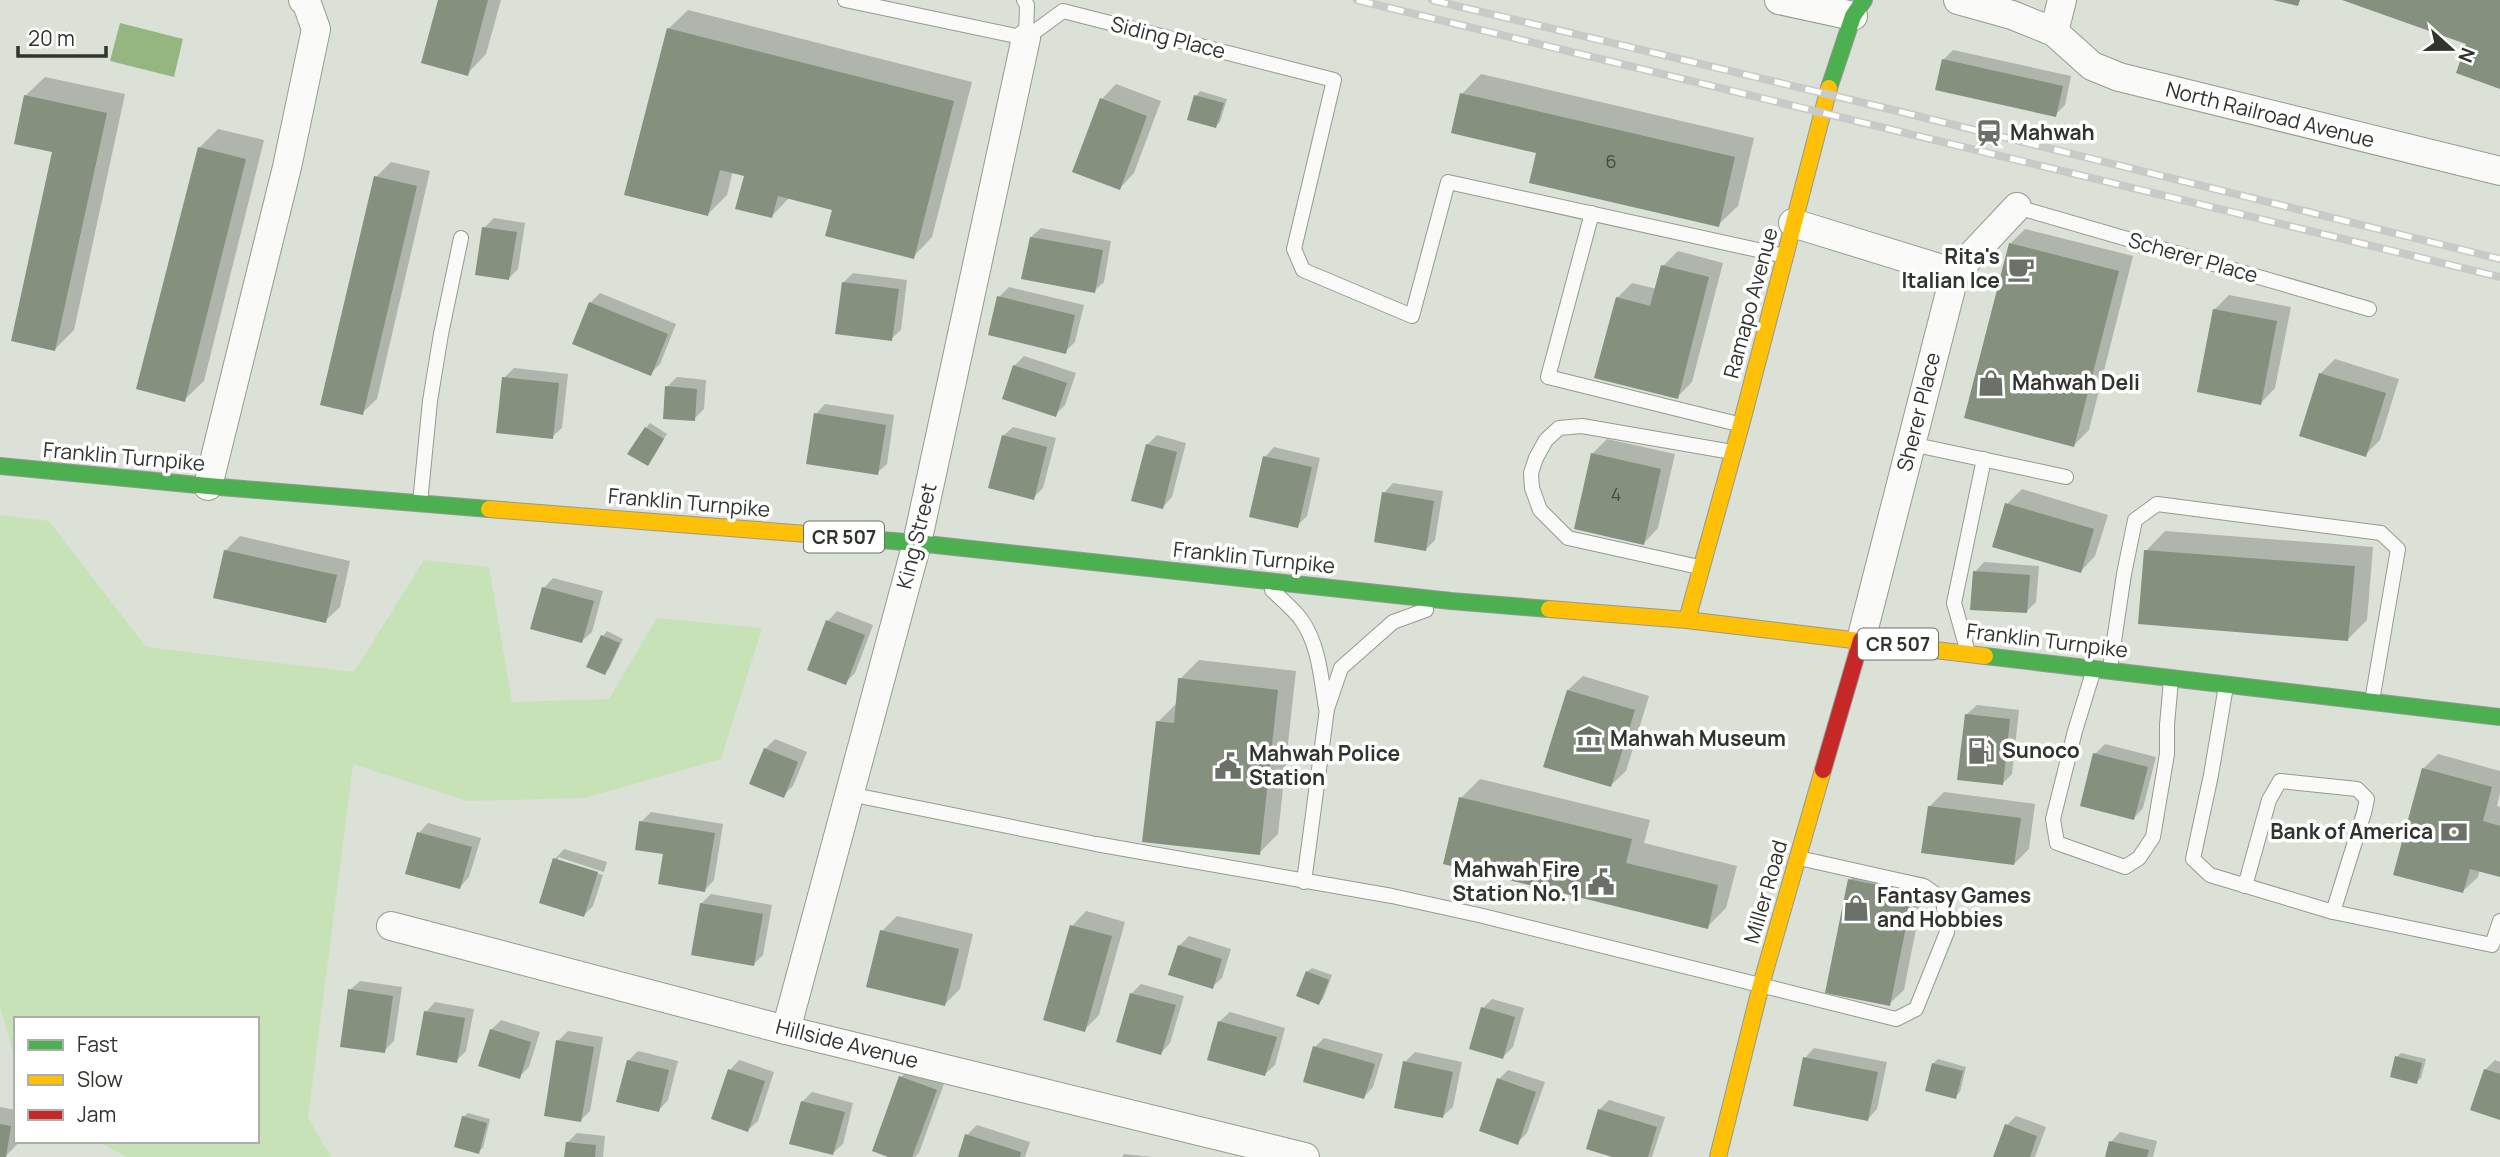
<svg xmlns="http://www.w3.org/2000/svg" width="2500" height="1157" font-family="Manrope,sans-serif">
  <style>
    .green { fill: #c7e2b6 }
    .water { fill: #95b581 }
    .shadow { fill: #0003 }
    .building { fill: #86907e }
    .lines { fill: none; stroke-linecap: round; stroke-linejoin: round }
    .lane-casing { stroke: #959a92; stroke-width: 16 }
    .street-casing { stroke: #959a92; stroke-width: 30 }
    .fast-casing { stroke: #959a92; stroke-width: 18 }
    .slow-casing { stroke: #959a92; stroke-width: 18 }
    .jam-casing { stroke: #959a92; stroke-width: 18 }
    .lane { stroke: #fafaf9; stroke-width: 14 }
    .street { stroke: #fafaf9; stroke-width: 28 }
    .fast { stroke: #4caf50; stroke-width: 16 }
    .slow { stroke: #ffc107; stroke-width: 16 }
    .jam { stroke: #c62828; stroke-width: 16 }
    .rail-casing { stroke: #c8cac7; stroke-width: 8 }
    .rail { stroke: #fff; stroke-width: 5; stroke-dasharray: 16; stroke-linecap: butt }
    .labels { text-anchor: middle; stroke-width: 7; stroke-linejoin: round; paint-order: stroke }
    .number-label { font-size: 18px; fill: #454b41 }
    .shield { fill: #fff; stroke: #6d716c; stroke-width: 2 }
    .shield-label { font-size: 19px; font-weight: bold; fill: #2f342d }
    .street-label { font-size: 21px; fill: #2f342d; stroke: #fff }
    .poi-label { font-size: 21px; font-weight: bold; fill: #2f342d; stroke: #fff; text-anchor: start }
  </style>
  <rect width="100%" height="100%" fill="#dbe1d7"/>
  <polygon class="green" points="0,515 49,521 146,647 354,672 424,560 489,567 512,702 609,699 657,618 762,628 721,759 584,798 467,801 353,764 308,1118 331,1157 127,1157 97,1141 257,1141 257,1019 16,1019 16,1063 0,1007"/>
  <polygon class="water" points="120,23 183,39 174,77 110,61"/>
  <g class="shadow">
    <polygon points="440,0 501,0 486,54 467,74"/>
    <polygon points="688,10 972,82 932,237 913,257 834,209 790,197 771,217 746,174 733,171 727,195 708,214 668,29"/>
    <polygon points="1953,50 2071,76 2065,105 2055,115 1943,60"/>
    <polygon points="1481,74 1754,138 1738,206 1718,225 1539,151 1462,94"/>
    <polygon points="45,77 125,94 74,330 55,349 54,151 25,96"/>
    <polygon points="1116,84 1161,101 1134,173 1120,188 1102,99"/>
    <polygon points="1200,91 1227,99 1220,122 1216,126 1196,96"/>
    <polygon points="218,129 264,140 204,381 184,400 199,148"/>
    <polygon points="391,162 430,171 377,399 362,413 376,177"/>
    <polygon points="494,218 525,223 518,269 509,278 484,228"/>
    <polygon points="1041,228 1111,241 1104,282 1094,291 1031,237"/>
    <polygon points="2025,229 2133,256 2089,430 2074,445 2010,244"/>
    <polygon points="1678,251 1723,263 1692,382 1677,397 1617,298 1632,283 1657,289 1663,266"/>
    <polygon points="853,273 907,280 901,330 891,339 843,283"/>
    <polygon points="1009,287 1084,305 1075,342 1065,352 999,297"/>
    <polygon points="600,293 676,324 660,364 650,374 590,303"/>
    <polygon points="2229,295 2291,307 2275,388 2261,403 2214,310"/>
    <polygon points="1024,356 1076,373 1065,405 1055,415 1014,366"/>
    <polygon points="2335,359 2399,379 2380,440 2365,455 2301,435 2321,373"/>
    <polygon points="514,368 568,374 562,428 552,437 504,378"/>
    <polygon points="677,377 706,380 704,409 694,419 667,387"/>
    <polygon points="825,404 894,415 887,464 877,473 816,414"/>
    <polygon points="650,423 667,434 647,464 646,428"/>
    <polygon points="1013,427 1056,438 1043,488 1033,498 1003,436"/>
    <polygon points="1157,435 1186,443 1172,497 1163,507 1147,445"/>
    <polygon points="1607,439 1675,454 1658,528 1644,543 1592,454"/>
    <polygon points="1274,447 1320,458 1307,516 1297,526 1265,457"/>
    <polygon points="1393,483 1443,491 1435,540 1425,550 1384,493"/>
    <polygon points="2022,489 2108,515 2095,556 2081,571 2007,504"/>
    <polygon points="2165,531 2373,547 2367,620 2348,639 2146,551"/>
    <polygon points="240,536 350,561 340,607 325,621 225,551"/>
    <polygon points="1984,562 2039,566 2036,602 2026,612 1975,572"/>
    <polygon points="553,578 603,591 592,632 582,641 544,588"/>
    <polygon points="837,611 873,625 855,673 845,683 828,621"/>
    <polygon points="607,631 623,639 609,669 604,673 603,636"/>
    <polygon points="1199,660 1296,671 1278,834 1259,853 1158,722 1178,702 1180,679"/>
    <polygon points="1583,676 1649,696 1626,771 1611,785 1568,690"/>
    <polygon points="1977,705 2019,710 2012,774 2002,784 1967,714"/>
    <polygon points="775,739 807,752 793,786 783,796 765,749"/>
    <polygon points="2105,744 2156,757 2143,808 2134,818 2095,754"/>
    <polygon points="2438,754 2500,771 2500,793 2497,806 2500,807 2500,875 2480,869 2478,877 2463,891 2423,769"/>
    <polygon points="1480,779 1650,820 1644,843 1737,866 1726,908 1707,927 1461,798"/>
    <polygon points="1944,792 2035,804 2029,849 2014,864 1929,807"/>
    <polygon points="651,812 723,824 714,880 705,890 665,853 641,822"/>
    <polygon points="428,823 481,838 469,877 460,887 419,833"/>
    <polygon points="564,849 607,862 604,872 558,857 558,861 603,875 593,906 584,915 555,859"/>
    <polygon points="1864,866 1926,878 1904,990 1889,1004 1850,880"/>
    <polygon points="711,894 772,905 763,955 753,965 701,904"/>
    <polygon points="1086,911 1125,922 1099,1015 1084,1030 1072,926"/>
    <polygon points="897,916 973,934 960,989 945,1004 882,931"/>
    <polygon points="1189,936 1231,949 1222,978 1212,987 1179,946"/>
    <polygon points="1312,968 1332,975 1323,999 1318,1003 1307,972"/>
    <polygon points="360,981 402,987 394,1041 384,1051 350,990"/>
    <polygon points="1141,984 1184,996 1170,1043 1161,1053 1132,993"/>
    <polygon points="1492,999 1524,1008 1513,1047 1503,1057 1483,1008"/>
    <polygon points="435,1002 474,1009 466,1051 456,1061 426,1012"/>
    <polygon points="1230,1012 1285,1028 1275,1065 1265,1074 1209,1058 1220,1021"/>
    <polygon points="501,1020 540,1032 529,1067 519,1077 491,1030"/>
    <polygon points="568,1031 603,1037 590,1111 581,1120 558,1041"/>
    <polygon points="1324,1038 1383,1054 1373,1087 1364,1097 1315,1047"/>
    <polygon points="1814,1048 1887,1062 1877,1109 1868,1119 1805,1058"/>
    <polygon points="638,1051 678,1061 668,1100 659,1110 628,1061"/>
    <polygon points="1415,1052 1462,1062 1453,1107 1443,1116 1405,1062"/>
    <polygon points="2401,1053 2426,1059 2421,1078 2416,1082 2397,1057"/>
    <polygon points="1938,1059 1966,1067 1960,1092 1955,1097 1933,1064"/>
    <polygon points="739,1060 774,1072 758,1121 748,1130 730,1070"/>
    <polygon points="2495,1060 2500,1062 2500,1118 2485,1070"/>
    <polygon points="911,1068 945,1081 919,1153 915,1157 893,1157 901,1077"/>
    <polygon points="1508,1070 1545,1082 1527,1133 1517,1143 1499,1079"/>
    <polygon points="812,1092 853,1103 843,1144 833,1153 802,1102"/>
    <polygon points="1609,1100 1665,1117 1652,1157 1618,1157 1599,1110"/>
    <polygon points="0,1107 16,1110 16,1141 20,1141 5,1157 0,1156"/>
    <polygon points="468,1113 490,1119 483,1148 478,1152 463,1117"/>
    <polygon points="2016,1116 2046,1127 2035,1157 1995,1157 2007,1125"/>
    <polygon points="977,1125 1030,1142 1025,1157 960,1157 967,1135"/>
    <polygon points="2120,1132 2157,1141 2153,1157 2107,1157 2111,1142"/>
    <polygon points="577,1133 605,1136 603,1157 566,1157 567,1143"/>
    <polygon points="1124,1154 1153,1157 1122,1157"/>
  </g>
  <g class="building">
    <polygon points="438,0 488,0 468,76 421,63"/>
    <polygon points="2273,0 2300,0 2298,6"/>
    <polygon points="2342,0 2500,0 2500,89 2456,73 2466,44"/>
    <polygon points="667,28 954,101 914,259 825,236 832,210 778,196 772,218 735,209 744,176 720,170 708,216 624,195"/>
    <polygon points="1942,59 2063,86 2056,117 1935,90"/>
    <polygon points="1460,93 1735,157 1719,227 1529,183 1536,153 1451,133"/>
    <polygon points="24,95 107,113 55,351 11,341 52,152 14,144"/>
    <polygon points="1194,95 1224,103 1216,128 1187,120"/>
    <polygon points="1100,98 1147,116 1120,190 1072,172"/>
    <polygon points="198,147 246,159 185,402 136,389"/>
    <polygon points="374,176 417,186 363,415 320,405"/>
    <polygon points="482,227 517,232 509,280 475,275"/>
    <polygon points="1030,237 1103,250 1095,293 1021,279"/>
    <polygon points="2009,243 2119,271 2074,447 1964,418"/>
    <polygon points="1661,265 1709,277 1678,399 1594,378 1616,297 1650,306"/>
    <polygon points="842,282 899,289 892,341 835,334"/>
    <polygon points="997,296 1075,315 1066,354 988,335"/>
    <polygon points="589,302 668,334 651,376 572,344"/>
    <polygon points="2213,309 2277,321 2261,405 2197,392"/>
    <polygon points="1013,365 1067,383 1056,417 1002,399"/>
    <polygon points="2319,373 2386,393 2366,457 2299,436"/>
    <polygon points="502,377 559,383 553,439 496,433"/>
    <polygon points="665,386 697,389 695,421 663,419"/>
    <polygon points="814,413 886,425 878,475 806,464"/>
    <polygon points="645,427 664,439 648,466 627,454"/>
    <polygon points="1002,435 1047,447 1034,500 988,488"/>
    <polygon points="1146,444 1177,452 1163,509 1131,501"/>
    <polygon points="1591,453 1661,469 1644,545 1574,529"/>
    <polygon points="1263,456 1312,467 1298,528 1249,517"/>
    <polygon points="1382,492 1434,501 1426,551 1374,542"/>
    <polygon points="2005,503 2094,529 2081,573 1992,547"/>
    <polygon points="224,550 337,575 326,623 213,598"/>
    <polygon points="2144,550 2355,566 2348,641 2138,624"/>
    <polygon points="1973,571 2030,575 2027,613 1970,610"/>
    <polygon points="542,587 594,601 582,643 530,629"/>
    <polygon points="826,620 865,635 846,685 807,670"/>
    <polygon points="601,635 620,643 605,675 586,667"/>
    <polygon points="1178,678 1278,690 1260,855 1142,842 1156,721 1174,723"/>
    <polygon points="1567,690 1635,710 1611,787 1543,767"/>
    <polygon points="1965,714 2010,719 2003,785 1957,780"/>
    <polygon points="764,748 798,762 784,798 749,784"/>
    <polygon points="2093,753 2148,767 2134,820 2080,806"/>
    <polygon points="2422,768 2492,787 2483,821 2500,826 2500,877 2470,869 2463,893 2393,875"/>
    <polygon points="1459,797 1632,839 1626,863 1718,885 1708,929 1443,864"/>
    <polygon points="1928,806 2021,818 2014,865 1921,853"/>
    <polygon points="639,821 715,833 705,892 658,884 663,854 635,850"/>
    <polygon points="417,832 472,847 460,889 405,874"/>
    <polygon points="553,858 598,872 584,917 539,903"/>
    <polygon points="1848,879 1913,892 1890,1006 1825,993"/>
    <polygon points="700,903 763,914 754,966 691,955"/>
    <polygon points="1070,925 1112,936 1085,1032 1043,1020"/>
    <polygon points="880,930 959,949 945,1006 866,987"/>
    <polygon points="1178,945 1222,959 1213,989 1168,975"/>
    <polygon points="1306,971 1329,980 1319,1005 1296,996"/>
    <polygon points="348,989 393,996 385,1053 340,1047"/>
    <polygon points="1130,993 1176,1005 1161,1055 1116,1042"/>
    <polygon points="1481,1007 1515,1017 1503,1059 1469,1049"/>
    <polygon points="424,1011 465,1018 457,1063 416,1055"/>
    <polygon points="1218,1021 1277,1037 1265,1076 1207,1060"/>
    <polygon points="490,1029 531,1042 520,1079 478,1066"/>
    <polygon points="556,1040 594,1047 581,1122 544,1116"/>
    <polygon points="1313,1046 1375,1064 1364,1099 1303,1082"/>
    <polygon points="2395,1056 2422,1063 2417,1084 2390,1077"/>
    <polygon points="1803,1057 1878,1072 1868,1121 1793,1106"/>
    <polygon points="627,1060 669,1070 659,1112 616,1102"/>
    <polygon points="1403,1061 1453,1072 1443,1118 1394,1108"/>
    <polygon points="1932,1063 1963,1071 1956,1099 1925,1091"/>
    <polygon points="728,1069 765,1081 748,1132 711,1119"/>
    <polygon points="2484,1069 2500,1074 2500,1120 2470,1110"/>
    <polygon points="899,1076 937,1090 912,1157 888,1157 872,1151"/>
    <polygon points="1497,1078 1536,1092 1518,1145 1479,1131"/>
    <polygon points="801,1101 845,1112 833,1155 789,1144"/>
    <polygon points="1598,1109 1657,1127 1648,1157 1612,1157 1586,1149"/>
    <polygon points="462,1116 487,1123 479,1154 454,1147"/>
    <polygon points="0,1124 11,1126 6,1157 0,1157"/>
    <polygon points="2005,1124 2037,1136 2030,1157 1993,1157"/>
    <polygon points="965,1134 1021,1152 1020,1157 958,1157"/>
    <polygon points="2109,1141 2149,1150 2147,1157 2105,1157"/>
    <polygon points="566,1142 596,1145 595,1157 564,1157"/>
  </g>
  <g class="lines">
    <defs>
      <g id="lane">
        <polyline points="845,0 1026,38 1063,11 1334,80 1294,249 1303,270 1412,316 1448,182 1785,256"/>
        <polyline points="1024,0 1027,5 1026,38"/>
        <polyline points="2017,207 2369,309"/>
        <polyline points="1592,213 1548,377 1738,424"/>
        <polyline points="1911,444 2066,477"/>
        <polyline points="420,503 430,401 441,334 461,238"/>
        <polyline points="1699,567 1568,538 1540,510 1532,488 1531,473 1536,458 1546,440 1559,428 1582,426 1732,452"/>
        <path d="M1272 590C1281 599 1292 608 1300 618 1319 643 1321 678 1326 708"/>
        <polyline points="1967,649 1954,603 1984,459"/>
        <polyline points="2110,668 2124,574 2135,520 2157,504 2381,533 2398,549 2372,701"/>
        <polyline points="2094,669 2075,731 2053,819 2057,843 2125,867 2139,858 2153,837 2167,754 2167,725 2171,680"/>
        <polyline points="2226,686 2211,775 2193,859 2210,875 2333,912 2492,945 2500,921"/>
        <polyline points="849,794 1096,844 1392,896 1483,916 1896,1019 1916,1009 1947,932 1943,899 1924,886 1799,858"/>
        <polyline points="1304,882 1327,709 1341,668 1393,622 1426,610"/>
        <polyline points="2245,886 2269,800 2280,781 2357,789 2367,799 2364,813 2333,912"/>
      </g>
      <g id="street">
        <polyline points="1779,0 1853,16"/>
        <polyline points="1958,0 2012,15 2054,32 2092,66 2119,77 2500,171"/>
        <polyline points="2054,32 2062,0"/>
        <polyline points="1793,223 1955,273"/>
        <polyline points="208,486 287,167 316,29 306,1 303,0"/>
        <polyline points="1861,640 1955,273 2017,207"/>
        <polyline points="391,926 786,1030 1305,1157"/>
        <polyline points="786,1030 917,543 1026,38"/>
      </g>
      <g id="fast">
        <polyline points="1829,88 1853,16 1864,0"/>
        <polyline points="0,466 208,486 489,509"/>
        <polyline points="845,537 917,543 1451,601 1549,609"/>
        <polyline points="1985,656 2500,717"/>
      </g>
      <g id="slow">
        <polyline points="489,509 845,537"/>
        <polyline points="1549,609 1687,620 1985,656"/>
        <polyline points="1687,620 1741,425 1829,88"/>
        <polyline points="1718,1157 1761,985 1823,770"/>
      </g>
      <polyline id="jam" points="1823,770 1861,640"/>
    </defs>
    <use href="#lane" class="lane-casing"/>
    <use href="#street" class="street-casing"/>
    <use href="#fast" class="fast-casing"/>
    <use href="#slow" class="slow-casing"/>
    <use href="#jam" class="jam-casing"/>
    <use href="#lane" class="lane"/>
    <use href="#street" class="street"/>
    <use href="#fast" class="fast"/>
    <use href="#slow" class="slow"/>
    <use href="#jam" class="jam"/>
    <defs>
      <g id="rail">
        <polyline points="1357,0 2500,277"/>
        <polyline points="1432,0 1877,106 2500,259"/>
      </g>
    </defs>
    <use href="#rail" class="rail-casing"/>
    <use href="#rail" class="rail"/>
  </g>
  <defs>
    <symbol id="station-bare" viewBox="-9 -9 18 18"><path d="M-3-6H3Q5-6 5-4V2Q5 4 3 4L4.5 6H3L1.5 4h-3L-3 6H-4.5L-3 4Q-5 4-5 2V-4Q-5-6-3-6ZM-3.5-4v3h7v-3ZM-3.5 1v1.5H-2V1ZM2 1v1.5H3.5V1Z" fill="#6b7168" stroke="#fff" stroke-width="2.5" paint-order="stroke"/></symbol>
    <symbol id="cafe-bare" viewBox="-9 -9 18 18"><path d="M-5.5-4.5H6V0H3Q3 3.5 0 3.5H-2.5Q-5.5 3.5-5.5 0ZM3-3.2v2h1.7v-2ZM-6 4.5H4V6H-6Z" fill="#6b7168" stroke="#fff" stroke-width="2.5" paint-order="stroke"/></symbol>
    <symbol id="shop-bare" viewBox="-9 -9 18 18"><path d="M-5-2.5h2.3a2.7 3.5 0 0 1 5.4 0H5L5.5 6h-11ZM-1.5-2.5h3a1.5 2.3 0 0 0-3 0Z" fill="#6b7168" stroke="#fff" stroke-width="2.5" paint-order="stroke"/></symbol>
    <symbol id="museum-bare" viewBox="-9 -9 18 18"><path d="M0-6L6-3V-2H-6V-3ZM-5-1h2V3h-2ZM-1-1h2V3h-2ZM3-1h2V3H3ZM-6 4H6V6H-6Z" fill="#6b7168" stroke="#fff" stroke-width="2.5" paint-order="stroke"/></symbol>
    <symbol id="fuel-bare" viewBox="-9 -9 18 18"><path d="M-5.5-6h7V0h2V4h1.3V-2.5L3-4.5l.8-.8L6-3V5H2.5V1h-1V6h-7ZM-4.2-4.7v3.2H.2V-4.7Z" fill="#6b7168" stroke="#fff" stroke-width="2.5" paint-order="stroke"/></symbol>
    <symbol id="civic-bare" viewBox="-9 -9 18 18"><path d="M-.6-6.5H3V-4.5H.6V-3L4-1V1h2V6H-6V1h2V-1L-.6-3ZM-1.2 2.5V6h2.4V2.5Z" fill="#6b7168" stroke="#fff" stroke-width="2.5" paint-order="stroke"/></symbol>
    <symbol id="bank-bare" viewBox="-9 -9 18 18"><path d="M-6-4H6V4H-6ZM0-2.3a2.3 2.3 0 1 0 0 4.6a2.3 2.3 0 1 0 0-4.6Z" fill="#6b7168" stroke="#fff" stroke-width="2.5" paint-order="stroke"/></symbol>
  </defs>
  <g fill-rule="evenodd">
    <use href="#station-bare" x="1970" y="114" width="38" height="38"/>
    <use href="#cafe-bare" x="2002" y="250" width="38" height="38"/>
    <use href="#shop-bare" x="1972" y="364" width="38" height="38"/>
    <use href="#museum-bare" x="1570" y="720" width="38" height="38"/>
    <use href="#fuel-bare" x="1962" y="732" width="38" height="38"/>
    <use href="#civic-bare" x="1209" y="747" width="38" height="38"/>
    <use href="#bank-bare" x="2435" y="813" width="38" height="38"/>
    <use href="#civic-bare" x="1582" y="863" width="38" height="38"/>
    <use href="#shop-bare" x="1837" y="889" width="38" height="38"/>
  </g>
  <g class="labels">
    <g class="number-label">
      <text x="1611" y="168">6</text>
      <text x="1616" y="501">4</text>
    </g>
    <g class="shield">
      <rect x="804" y="521.5" width="80" height="31" rx="5"/>
      <rect x="1858" y="628.5" width="80" height="31" rx="5"/>
    </g>
    <g class="shield-label">
      <text x="844" y="544">CR 507</text>
      <text x="1898" y="651">CR 507</text>
    </g>
    <g class="street-label">
      <text transform="translate(1168 38) rotate(14)" y="7">Siding Place</text>
      <text transform="translate(2270 115) rotate(14)" y="7">North Railroad Avenue</text>
      <text transform="translate(2193 258) rotate(16)" y="7">Scherer Place</text>
      <text transform="translate(1751 303) rotate(-75)" y="7">Ramapo Avenue</text>
      <text transform="translate(1919 412) rotate(-76)" y="7">Sherer Place</text>
      <text transform="translate(124 457) rotate(5)" y="7">Franklin Turnpike</text>
      <text transform="translate(689 503) rotate(5)" y="7">Franklin Turnpike</text>
      <text transform="translate(917 536) rotate(-76)" y="7">King Street</text>
      <text transform="translate(1254 558) rotate(6)" y="7">Franklin Turnpike</text>
      <text transform="translate(2047 641) rotate(7)" y="7">Franklin Turnpike</text>
      <text transform="translate(1766 892) rotate(-74)" y="7">Miller Road</text>
      <text transform="translate(847 1044) rotate(14)" y="7">Hillside Avenue</text>
    </g>
    <g class="poi-label">
      <text x="2010" y="140">Mahwah</text>
      <text x="2000" y="264" text-anchor="end">Rita's<tspan x="2000" dy="24">Italian Ice</tspan></text>
      <text x="2012" y="390">Mahwah Deli</text>
      <text x="1610" y="746">Mahwah Museum</text>
      <text x="2002" y="758">Sunoco</text>
      <text x="1249" y="761">Mahwah Police<tspan x="1249" dy="24">Station</tspan></text>
      <text x="2433" y="839" text-anchor="end">Bank of America</text>
      <text x="1580" y="877" text-anchor="end">Mahwah Fire<tspan x="1580" dy="24">Station No. 1</tspan></text>
      <text x="1877" y="903">Fantasy Games<tspan x="1877" dy="24">and Hobbies</tspan></text>
    </g>
  </g>
  <rect x="14" y="1017" width="245" height="126" fill="#ffffff" stroke="#acaeab" stroke-width="2"/>
  <rect x="28" y="1040" width="35" height="10" fill="#4caf50" stroke="#acaeab" stroke-width="2"/>
  <text x="77" y="1052" font-size="21" fill="#2f342d">Fast</text>
  <rect x="28" y="1075" width="35" height="10" fill="#ffc107" stroke="#acaeab" stroke-width="2"/>
  <text x="77" y="1087" font-size="21" fill="#2f342d">Slow</text>
  <rect x="28" y="1110" width="35" height="10" fill="#c62828" stroke="#acaeab" stroke-width="2"/>
  <text x="77" y="1122" font-size="21" fill="#2f342d">Jam</text>
  <g transform="translate(2451 49) rotate(111)" stroke="#ffffff" stroke-width="5" paint-order="stroke">
  <path d="M0-5L12 26L0 18L-12 26Z" fill="#2f342d"/>
  <text y="-10" font-size="19" font-weight="bold" text-anchor="middle" fill="#2f342d">N</text>
  </g>
  <path d="M18 46v10h88v-10" fill="none" stroke="#2f342d" stroke-width="3.5"/>
  <text x="28" y="46" font-size="21" fill="#2f342d" stroke="#ffffff" stroke-width="5" paint-order="stroke">20 m</text>
</svg>
